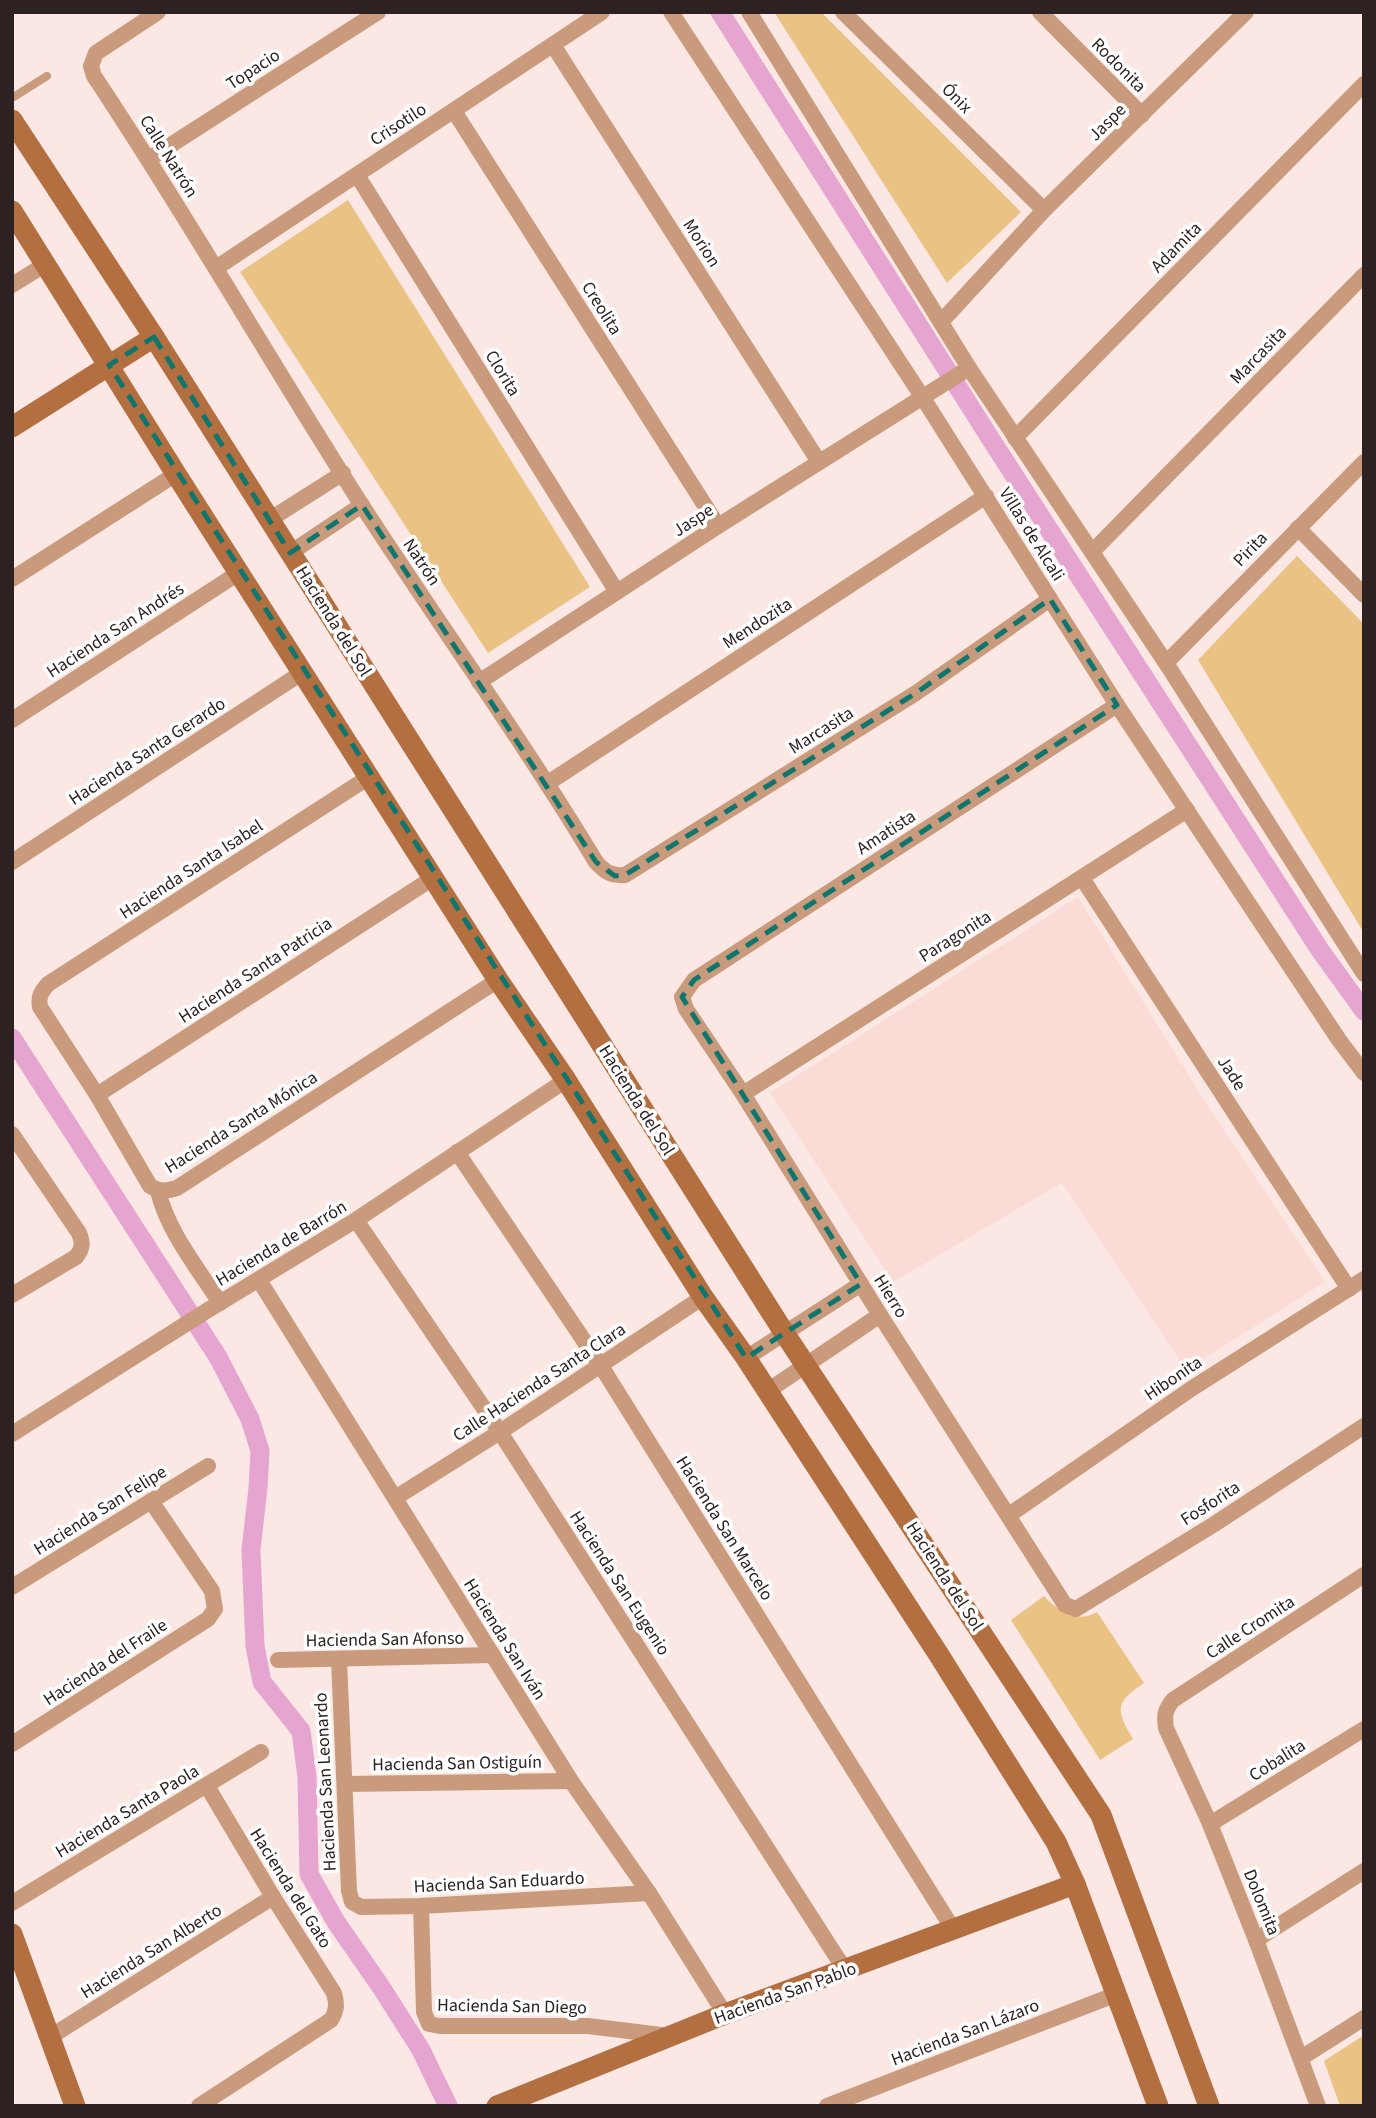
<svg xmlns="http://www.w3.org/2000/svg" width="1376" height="2118" font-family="'Source Sans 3',sans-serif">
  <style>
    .built { fill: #fadbd6 }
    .green { fill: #eac284 }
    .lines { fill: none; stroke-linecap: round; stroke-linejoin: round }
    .canal { stroke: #e6a4d1; stroke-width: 19 }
    .lane { stroke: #c99a7c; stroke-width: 8 }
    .street { stroke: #c99a7c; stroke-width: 16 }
    .secondary { stroke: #b46f41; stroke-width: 21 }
    .marked { fill: none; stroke: #0f766e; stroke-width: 5; stroke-dasharray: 14 9; stroke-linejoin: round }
    .labels { text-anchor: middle; stroke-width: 7; stroke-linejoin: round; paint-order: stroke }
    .street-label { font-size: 18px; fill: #2d2221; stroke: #fff }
  </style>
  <rect width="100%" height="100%" fill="#fbe8e5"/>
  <polygon class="built" points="1078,897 1209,1108 1325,1282 1186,1370 1062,1183 893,1282 770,1093"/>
  <g class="green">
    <polygon points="774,12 821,12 1021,212 947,283"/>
    <polygon points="348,200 590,587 488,653 240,272"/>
    <polygon points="1297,556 1364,624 1364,933 1198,660"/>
    <path d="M1044 1596C1058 1611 1078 1624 1097 1612L1144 1683C1114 1703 1116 1710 1133 1739L1100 1760 1011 1620Z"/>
    <polygon points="1364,2035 1364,2106 1340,2106 1324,2061"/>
  </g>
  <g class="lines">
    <g class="canal">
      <polyline points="720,12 992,441 1320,950 1364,1011"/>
      <polyline points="12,1038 218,1357 250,1419 260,1451 258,1488 251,1550 255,1646 262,1682 301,1731 307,1777 309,1874 336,1922 381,1987 421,2050 448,2106"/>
    </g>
    <polyline class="lane" points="12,98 47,76"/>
    <g class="street">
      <path d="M158 12 96 53 91 66 94 76C188 217 272 365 363 507 440 626 523 741 596 862 605 872 611 876 625 875L916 693 1050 599"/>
      <polyline points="671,12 923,398 1117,705 1339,1040 1364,1073"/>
      <polyline points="749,12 969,368 1166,663 1364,974"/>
      <polyline points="843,12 1044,210"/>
      <polyline points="1040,12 1142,115"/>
      <polyline points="553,45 819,462"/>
      <polyline points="454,111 718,526"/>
      <polyline points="149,159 378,12"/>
      <polyline points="357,175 617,592"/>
      <polyline points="216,268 602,12"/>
      <polyline points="12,285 46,264"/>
      <polyline points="941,322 1044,210 1246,12"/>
      <polyline points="1015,438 1364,84"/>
      <polyline points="269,520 343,473"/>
      <polyline points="1298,528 1364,595"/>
      <polyline points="1092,552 1364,275"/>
      <polyline points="290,553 362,505"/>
      <polyline points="12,579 176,474"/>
      <polyline points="1166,663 1364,462"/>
      <polyline points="479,682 718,526 969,368"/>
      <polyline points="1117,705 694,980 682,997 686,1009 743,1094 880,1315 1065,1605 1076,1609 1213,1525 1364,1426"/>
      <polyline points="12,720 240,572"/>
      <path d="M369 777 48 984C41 992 38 997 40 1007L97 1095 150 1186C160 1192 167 1191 177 1188L498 980"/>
      <polyline points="548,783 986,496"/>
      <polyline points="12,862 303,672"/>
      <polyline points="1082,878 1349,1289"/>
      <polyline points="743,1094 1187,810"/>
      <polyline points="97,1095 433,878"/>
      <path d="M12 1134 79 1233C83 1243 83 1248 76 1257L12 1295"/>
      <polyline points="457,1152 601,1366 953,1929"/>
      <path d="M158 1191C168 1232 197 1267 220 1303"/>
      <polyline points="356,1220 500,1432 845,1970"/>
      <polyline points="259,1280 571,1781 649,1893 725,2014"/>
      <polyline points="746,1358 861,1284"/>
      <polyline points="766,1392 880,1315"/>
      <polyline points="12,1434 208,1310 356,1220 566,1080"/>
      <polyline points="395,1498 500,1432 703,1297"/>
      <polyline points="1009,1515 1191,1389 1364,1279"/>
      <polyline points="12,1587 208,1466"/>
      <polyline points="278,1660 493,1655"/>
      <polyline points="339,1660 349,1891 352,1902 361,1907 421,1906 649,1893"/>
      <polyline points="12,1744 208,1619 215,1609 212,1591 151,1501"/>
      <polyline points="345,1784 571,1781"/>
      <polyline points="1210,1824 1364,1729"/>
      <polyline points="12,1903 261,1752"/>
      <polyline points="421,1906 424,2012 429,2024 440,2026 588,2026 669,2036"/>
      <polyline points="1256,1940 1364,1871"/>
      <polyline points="50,2037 273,1897"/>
      <polyline points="1301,2058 1364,2018"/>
      <path d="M199 2106 331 2020C337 2010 337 2004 334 1993L273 1897 207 1786"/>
      <polyline points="827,2106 1117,1994"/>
      <path d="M1318 2106 1256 1940 1210 1824 1166 1728C1164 1715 1165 1710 1173 1700L1364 1575"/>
    </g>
    <g class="secondary">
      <polyline points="12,120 154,337 785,1334 1101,1815 1209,2106"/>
      <polyline points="12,211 176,474 498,980 566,1080 703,1297 746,1358 939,1655 1056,1842 1075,1884 1158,2106"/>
      <polyline points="12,427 154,337"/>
      <polyline points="12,1934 75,2106"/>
      <polyline points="497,2106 725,2014 1075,1884"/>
    </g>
  </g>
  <path class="marked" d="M154 337 290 553 362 505 596 862 615 876 625 875 916 693 1050 599 1117 705 694 980 682 997 861 1284 746 1358 109 365Z"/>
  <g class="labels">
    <g class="street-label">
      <text transform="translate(1119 65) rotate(45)" y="6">Rodonita</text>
      <text transform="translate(253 69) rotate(-33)" y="6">Topacio</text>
      <text transform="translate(957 98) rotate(45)" y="6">Ónix</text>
      <text transform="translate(1107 122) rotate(-45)" y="6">Jaspe</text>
      <text transform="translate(398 124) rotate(-33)" y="6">Crisotilo</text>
      <text transform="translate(169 156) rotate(58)" y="6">Calle Natrón</text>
      <text transform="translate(702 243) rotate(57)" y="6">Morion</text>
      <text transform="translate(1176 247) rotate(-45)" y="6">Adamita</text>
      <text transform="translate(602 308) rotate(58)" y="6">Creolita</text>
      <text transform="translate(1258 355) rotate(-46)" y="6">Marcasita</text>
      <text transform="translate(503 373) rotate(58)" y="6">Clorita</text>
      <text transform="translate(693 520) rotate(-33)" y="6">Jaspe</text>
      <text transform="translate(1032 534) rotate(58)" y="6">Villas de Alcali</text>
      <text transform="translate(1250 549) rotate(-46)" y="6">Pirita</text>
      <text transform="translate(422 562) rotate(56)" y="6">Natrón</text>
      <text transform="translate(334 621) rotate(58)" y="6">Hacienda del Sol</text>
      <text transform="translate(757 623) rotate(-33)" y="6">Mendozita</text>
      <text transform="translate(115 630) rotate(-33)" y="6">Hacienda San Andrés</text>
      <text transform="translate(821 730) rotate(-32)" y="6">Marcasita</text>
      <text transform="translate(147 751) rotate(-33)" y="6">Hacienda Santa Gerardo</text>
      <text transform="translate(886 832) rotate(-33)" y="6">Amatista</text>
      <text transform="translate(191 869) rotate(-33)" y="6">Hacienda Santa Isabel</text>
      <text transform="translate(955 936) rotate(-32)" y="6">Paragonita</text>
      <text transform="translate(255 970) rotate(-33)" y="6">Hacienda Santa Patricia</text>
      <text transform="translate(1232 1073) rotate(57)" y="6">Jade</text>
      <text transform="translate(637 1100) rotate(58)" y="6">Hacienda del Sol</text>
      <text transform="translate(241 1122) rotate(-32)" y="6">Hacienda Santa Mónica</text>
      <text transform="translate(281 1243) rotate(-31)" y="6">Hacienda de Barrón</text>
      <text transform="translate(891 1296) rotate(58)" y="6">Hierro</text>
      <text transform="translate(1173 1378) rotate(-34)" y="6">Hibonita</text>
      <text transform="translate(539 1382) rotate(-33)" y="6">Calle Hacienda Santa Clara</text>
      <text transform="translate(1210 1503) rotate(-33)" y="6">Fosforita</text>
      <text transform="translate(100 1510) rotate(-32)" y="6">Hacienda San Felipe</text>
      <text transform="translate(725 1528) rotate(58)" y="6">Hacienda San Marcelo</text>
      <text transform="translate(945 1576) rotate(57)" y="6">Hacienda del Sol</text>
      <text transform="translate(620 1583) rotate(57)" y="6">Hacienda San Eugenio</text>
      <text transform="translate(1250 1627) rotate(-33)" y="6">Calle Cromita</text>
      <text transform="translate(385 1639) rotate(-1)" y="6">Hacienda San Afonso</text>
      <text transform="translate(505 1639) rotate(58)" y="6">Hacienda San Iván</text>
      <text transform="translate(105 1662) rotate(-33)" y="6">Hacienda del Fraile</text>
      <text transform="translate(1277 1760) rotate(-32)" y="6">Cobalita</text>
      <text transform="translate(457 1763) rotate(-1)" y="6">Hacienda San Ostiguín</text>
      <text transform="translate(325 1782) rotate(-93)" y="6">Hacienda San Leonardo</text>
      <text transform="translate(127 1811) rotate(-31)" y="6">Hacienda Santa Paola</text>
      <text transform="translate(499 1882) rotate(-3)" y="6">Hacienda San Eduardo</text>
      <text transform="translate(291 1888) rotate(58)" y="6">Hacienda del Gato</text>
      <text transform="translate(1262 1902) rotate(68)" y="6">Dolomita</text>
      <text transform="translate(151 1951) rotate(-32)" y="6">Hacienda San Alberto</text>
      <text transform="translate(785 1993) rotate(-20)" y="6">Hacienda San Pablo</text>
      <text transform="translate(512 2006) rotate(1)" y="6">Hacienda San Diego</text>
      <text transform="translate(965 2032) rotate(-21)" y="6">Hacienda San Lázaro</text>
    </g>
  </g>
  <rect width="1376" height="2118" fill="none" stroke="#2d2221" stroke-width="28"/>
</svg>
